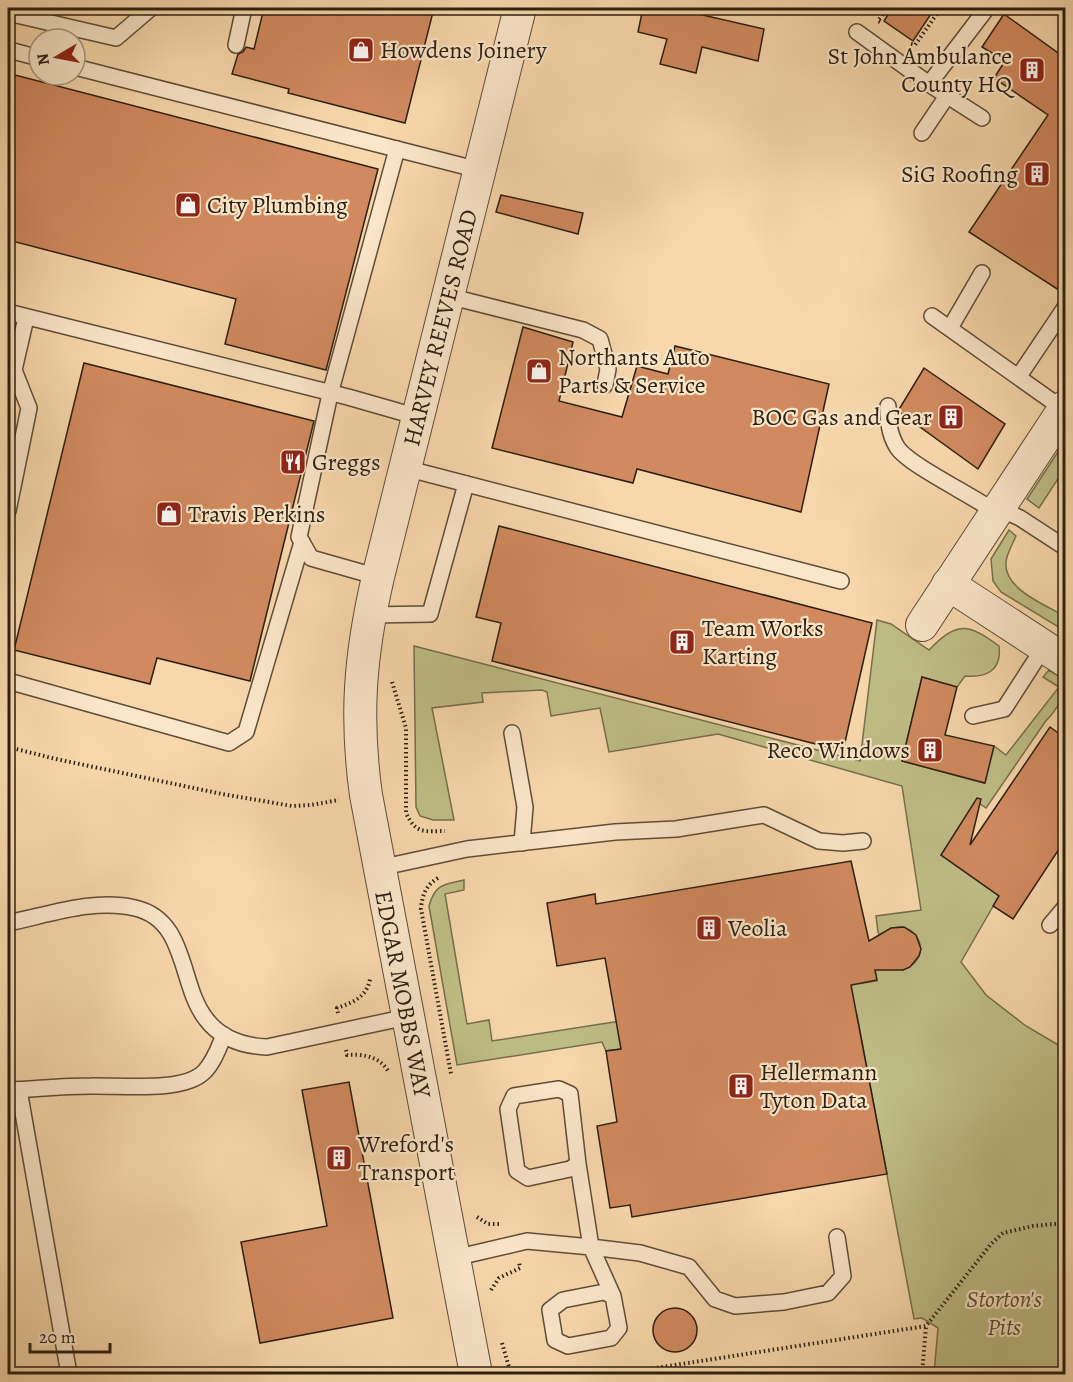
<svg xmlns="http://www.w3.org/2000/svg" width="1073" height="1382" font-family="Alegreya,serif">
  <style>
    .green { fill: #bfbe87; stroke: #766e4c; stroke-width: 1.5 }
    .building { fill: #d18a5f; stroke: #2c1f11; stroke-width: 1.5 }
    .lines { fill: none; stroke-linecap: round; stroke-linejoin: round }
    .lane-casing { stroke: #5f4d38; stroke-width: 18 }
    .street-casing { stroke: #5f4d38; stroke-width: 34 }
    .path { stroke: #2c1f11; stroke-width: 4; stroke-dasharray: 1.5 3; stroke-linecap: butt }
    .lane { stroke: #fae6c9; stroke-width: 15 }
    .street { stroke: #fae6c9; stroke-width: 32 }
    .labels { text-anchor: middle; stroke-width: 4.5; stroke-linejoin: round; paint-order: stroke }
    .poi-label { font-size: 24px; fill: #2c1f11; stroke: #fae6c9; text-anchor: start }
    .street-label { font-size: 24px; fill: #2c1f11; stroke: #fae6c9 }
    .park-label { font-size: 24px; font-style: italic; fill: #584f34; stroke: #fae6c9 }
  </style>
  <rect width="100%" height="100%" fill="#f7d8ac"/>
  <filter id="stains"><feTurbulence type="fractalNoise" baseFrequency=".00333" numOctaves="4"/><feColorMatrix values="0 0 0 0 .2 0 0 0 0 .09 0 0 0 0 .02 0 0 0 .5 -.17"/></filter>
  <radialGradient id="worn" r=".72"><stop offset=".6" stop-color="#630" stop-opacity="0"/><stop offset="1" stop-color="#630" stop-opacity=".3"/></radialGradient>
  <g class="green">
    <polygon points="1065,441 1065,468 1039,508 1027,499"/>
    <path d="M1009 530 1016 536C1013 543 1009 550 1007 557 998 587 1045 605 1065 616V631L1001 592 993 581 991 559Z"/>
    <path d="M877 620 891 624 929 650C957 621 968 623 999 646 1002 670 987 678 965 676L957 687 922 677 902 761 984 783 994 746 1006 755 1059 687 1043 677 1049 670 1065 680C1065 697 1057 710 1045 722L986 808 976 801 941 855 999 896 961 962 986 995 1026 1026 1065 1049V1374H934L938 1328 922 1318 914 1319 857 1015 606 1051 602 1042 457 1065 429 906C435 884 443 885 464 880V890L445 894 467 1024 489 1020 492 1041 877 981 871 953 903 970C941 956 909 906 880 937L878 932 876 916 921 910 902 786 718 734 609 752 600 708 551 716 547 692 542 690 482 693 483 702 432 708 454 820H433L420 816 416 807 414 646 860 761Z"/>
  </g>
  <g class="building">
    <polygon points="264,8 434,8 405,123 288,93 289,89 232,74 238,54 243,52 246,47 254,49"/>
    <polygon points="643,8 672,8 764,29 758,61 702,47 696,73 660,64 667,39 638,32"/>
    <polygon points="892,8 935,8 913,41 884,21"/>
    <polygon points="1004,14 1065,58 1065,294 969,232 1048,115 994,78 1005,61 982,47"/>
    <polygon points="15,75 378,169 326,370 225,344 236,299 8,240 8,105"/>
    <polygon points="501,195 583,213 578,234 496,212"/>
    <polygon points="523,327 573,342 559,401 622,417 637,366 668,374 675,346 829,384 801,512 637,469 633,483 492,448"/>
    <polygon points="84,363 314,421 250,681 157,658 150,684 14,650"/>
    <polygon points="924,368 1005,424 978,469 898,411"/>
    <polygon points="499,526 872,623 843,751 492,661 501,623 476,617"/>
    <polygon points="922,677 957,687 945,735 994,746 985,783 902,761"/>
    <polygon points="1050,727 1065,738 1065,840 1013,919 993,906 999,896 941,855 977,798 981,799 970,845"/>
    <polygon points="851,861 869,941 891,928 904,927 916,935 921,949 919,956 910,967 903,970 875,970 877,980 851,985 887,1174 632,1217 630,1205 610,1208 597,1126 617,1122 606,1051 621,1049 605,958 557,966 547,903 595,894 596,904"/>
    <polygon points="349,1082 393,1318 260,1343 241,1242 327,1226 302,1090"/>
    <circle cx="675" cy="1330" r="22"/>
  </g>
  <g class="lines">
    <defs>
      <g id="lane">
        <polyline points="8,13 116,38 151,8"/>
        <polyline points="857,32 929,84 987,8"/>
        <polyline points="236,45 244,8"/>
        <polyline points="8,53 13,51 39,58"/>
        <polyline points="75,67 479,170"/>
        <polyline points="929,84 982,118"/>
        <polyline points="922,133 947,96"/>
        <polyline points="448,296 583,330 600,339 608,369 605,385"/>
        <polyline points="8,312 348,397 418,417"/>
        <polyline points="932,316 1063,409"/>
        <polyline points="950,328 982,273"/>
        <polyline points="1019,376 1066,306"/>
        <path d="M888 406C888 421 889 434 897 447 908 465 974 496 995 512"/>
        <polyline points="405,468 841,581"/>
        <polyline points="998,508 1020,518 1066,548"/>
        <polyline points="8,511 29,408 14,370 26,318"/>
        <polyline points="378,577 311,558 299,537 330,394 397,149"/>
        <polyline points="369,615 430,614 466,484"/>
        <polyline points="8,681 229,743 246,732 302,542"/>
        <polyline points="973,716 1004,709 1044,647"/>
        <polyline points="512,733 525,807 522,843"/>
        <polyline points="379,868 467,849 615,832 676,829 764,815 819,841 843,843 863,841"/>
        <path d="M8 923C48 915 94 898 135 908 188 920 179 985 206 1019 221 1039 244 1046 267 1047L407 1017"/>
        <polyline points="1050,925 1066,906"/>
        <path d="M8 1090C35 1089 63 1086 91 1086 120 1085 183 1093 204 1072 214 1062 219 1047 224 1035"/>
        <polyline points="19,1090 69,1374"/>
        <polyline points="578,1164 570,1169 528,1178 517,1171 508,1109 514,1096 559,1089 570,1094 578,1164 591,1247 640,1253 689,1267 715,1299 735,1306 784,1302 828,1293 843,1276 837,1237"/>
        <polyline points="454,1258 527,1241 591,1247 613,1296 619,1328 611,1338 568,1346 555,1340 550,1310 563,1300 604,1292 613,1296"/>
      </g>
      <g id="street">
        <polyline points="948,584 1066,661"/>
        <polyline points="922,625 1066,406"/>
        <path id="s1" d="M476 1374 366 795C355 716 360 655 378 577L520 8"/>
      </g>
    </defs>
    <use href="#lane" class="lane-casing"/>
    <use href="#street" class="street-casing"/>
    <g class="path">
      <polyline points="880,22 878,21 886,10 883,8"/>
      <polyline points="911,44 915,45 941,8"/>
      <path d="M392 682 406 728V813C416 835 426 831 445 831"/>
      <polyline points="8,747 56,759 222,794 292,806 311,805 339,800"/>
      <path d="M438 878C426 885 422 895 421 909L451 1074"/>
      <path d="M338 1013 337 1008C352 1003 367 997 370 979"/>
      <path d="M346 1050 347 1055C363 1054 379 1056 388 1071"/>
      <polyline points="477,1217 488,1224 500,1224"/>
      <polyline points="491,1290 499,1278 520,1268 519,1262"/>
      <polyline points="502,1343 511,1374"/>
      <polyline points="617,1374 926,1326 991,1244 1003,1233 1033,1226 1066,1223"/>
      <polyline points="922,1374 926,1326"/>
    </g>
    <use href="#lane" class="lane"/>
    <use href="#street" class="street"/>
  </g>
  <defs>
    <symbol id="shop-square" viewBox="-11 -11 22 22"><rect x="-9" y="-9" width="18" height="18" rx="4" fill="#8f2418" stroke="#fae6c9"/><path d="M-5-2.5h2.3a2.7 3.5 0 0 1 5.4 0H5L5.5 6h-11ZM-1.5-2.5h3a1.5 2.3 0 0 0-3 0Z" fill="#fff"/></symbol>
    <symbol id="building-square" viewBox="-11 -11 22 22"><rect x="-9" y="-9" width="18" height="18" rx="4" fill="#8f2418" stroke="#fae6c9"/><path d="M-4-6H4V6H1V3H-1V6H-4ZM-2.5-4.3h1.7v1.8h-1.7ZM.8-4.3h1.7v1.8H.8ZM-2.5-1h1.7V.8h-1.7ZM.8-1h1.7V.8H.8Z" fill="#fff"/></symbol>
    <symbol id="restaurant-square" viewBox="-11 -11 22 22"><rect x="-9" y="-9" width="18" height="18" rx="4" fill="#8f2418" stroke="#fae6c9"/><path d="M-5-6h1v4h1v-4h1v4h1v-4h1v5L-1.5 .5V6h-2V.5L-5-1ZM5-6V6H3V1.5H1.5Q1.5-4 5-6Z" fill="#fff"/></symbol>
  </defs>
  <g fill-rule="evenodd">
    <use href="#shop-square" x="346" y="35" width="30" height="30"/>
    <use href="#building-square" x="1017" y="55" width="30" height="30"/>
    <use href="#building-square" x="1022" y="159" width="30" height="30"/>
    <use href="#shop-square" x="173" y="190" width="30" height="30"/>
    <use href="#shop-square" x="524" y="356" width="30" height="30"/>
    <use href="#building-square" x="936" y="402" width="30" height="30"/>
    <use href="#restaurant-square" x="278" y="447" width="30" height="30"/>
    <use href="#shop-square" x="154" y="499" width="30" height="30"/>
    <use href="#building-square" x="667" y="627" width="30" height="30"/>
    <use href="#building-square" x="915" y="735" width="30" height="30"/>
    <use href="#building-square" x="694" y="913" width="30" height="30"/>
    <use href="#building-square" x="726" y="1071" width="30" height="30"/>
    <use href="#building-square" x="324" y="1143" width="30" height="30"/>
  </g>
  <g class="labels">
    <g class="poi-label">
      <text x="380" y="58">Howdens Joinery</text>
      <text x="1012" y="64" text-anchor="end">St John Ambulance<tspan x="1012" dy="28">County HQ</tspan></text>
      <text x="1018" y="182" text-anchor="end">SiG Roofing</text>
      <text x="207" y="213">City Plumbing</text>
      <text x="558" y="365">Northants Auto<tspan x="558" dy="28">Parts &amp; Service</tspan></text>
      <text x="932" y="425" text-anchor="end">BOC Gas and Gear</text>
      <text x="312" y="470">Greggs</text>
      <text x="188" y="522">Travis Perkins</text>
      <text x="702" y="636">Team Works<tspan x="702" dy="28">Karting</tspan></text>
      <text x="910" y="758" text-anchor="end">Reco Windows</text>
      <text x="728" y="936">Veolia</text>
      <text x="760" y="1080">Hellermann<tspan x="760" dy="28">Tyton Data</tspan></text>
      <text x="358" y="1152">Wreford's<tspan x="358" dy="28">Transport</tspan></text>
    </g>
    <g class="street-label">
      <text dy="8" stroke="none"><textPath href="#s1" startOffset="1066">HARVEY REEVES ROAD</textPath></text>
      <text transform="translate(403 994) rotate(79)" y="8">EDGAR MOBBS WAY</text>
    </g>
    <g class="park-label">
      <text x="1004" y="1307">Storton's<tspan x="1004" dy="28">Pits</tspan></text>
    </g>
  </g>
  <rect width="1073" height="1382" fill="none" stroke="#f7d8ac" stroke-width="30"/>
  <rect x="9" y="9" width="1055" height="1364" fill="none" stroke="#2c1f11" stroke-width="3"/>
  <rect x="15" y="15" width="1043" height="1352" fill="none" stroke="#2c1f11" stroke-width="1.5"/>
  <g transform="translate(57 57) rotate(260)"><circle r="28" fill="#fae6c9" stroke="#a8967f" stroke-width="1.5"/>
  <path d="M0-4.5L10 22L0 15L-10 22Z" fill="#8f2418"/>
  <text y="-9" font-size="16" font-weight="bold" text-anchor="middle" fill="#2c1f11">N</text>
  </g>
  <path d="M30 1343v9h80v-9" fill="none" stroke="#2c1f11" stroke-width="3"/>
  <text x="39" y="1343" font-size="18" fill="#2c1f11" stroke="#fae6c9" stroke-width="4.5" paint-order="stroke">20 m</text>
  <rect width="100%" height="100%" filter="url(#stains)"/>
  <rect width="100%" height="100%" fill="url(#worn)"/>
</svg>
